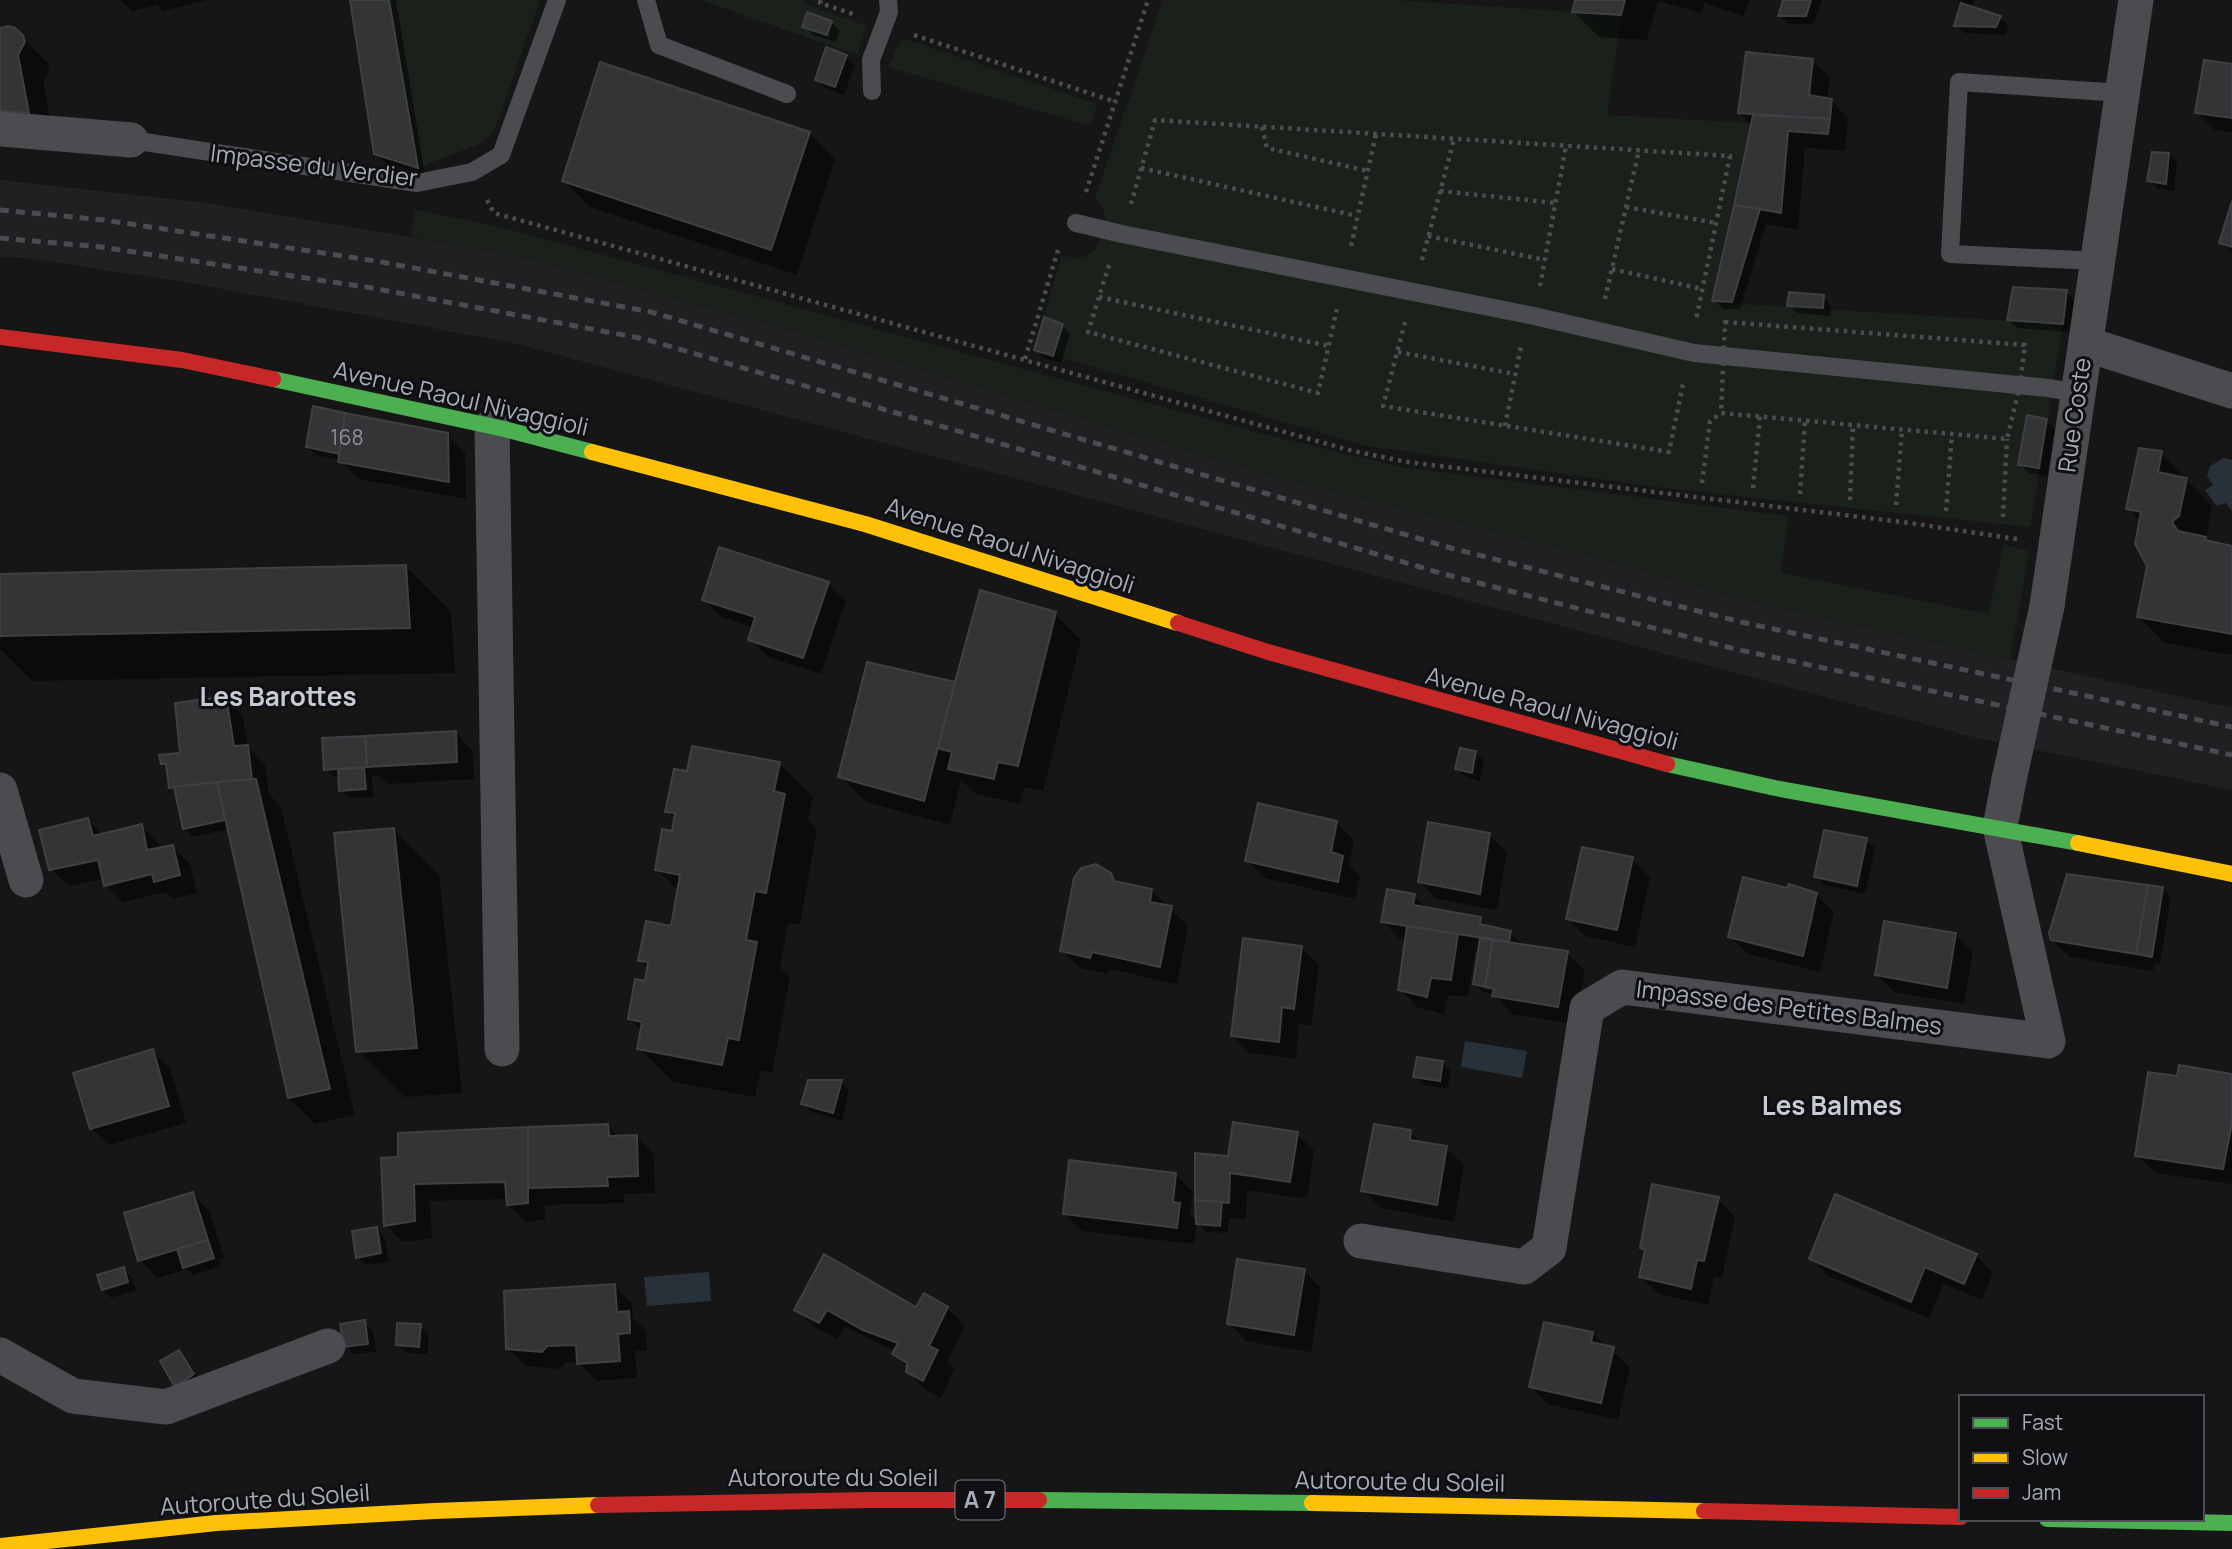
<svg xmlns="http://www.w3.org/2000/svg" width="2232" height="1549" font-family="Manrope,sans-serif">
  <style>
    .built { fill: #202023 }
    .green { fill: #1a211b }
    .water { fill: #28313a }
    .shadow { fill: #0007 }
    .building { fill: #343436; stroke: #3f4043; stroke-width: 2 }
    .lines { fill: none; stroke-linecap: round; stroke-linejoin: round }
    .path { stroke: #4c4d51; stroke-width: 4.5; stroke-dasharray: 3.5 5; stroke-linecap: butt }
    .lane { stroke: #4a4c50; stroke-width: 18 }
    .street { stroke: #4a4c50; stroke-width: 35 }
    .fast { stroke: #4caf50; stroke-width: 16 }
    .slow { stroke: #ffc107; stroke-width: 16 }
    .jam { stroke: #c62828; stroke-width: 16 }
    .rail { stroke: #4a4c4f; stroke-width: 5; stroke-dasharray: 9 7; stroke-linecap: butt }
    .street-bridge { stroke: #4a4c50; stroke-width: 35 }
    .labels { text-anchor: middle; stroke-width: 6; stroke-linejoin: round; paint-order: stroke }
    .number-label { font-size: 21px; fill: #8a8e98 }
    .shield { fill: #101013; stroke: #797d87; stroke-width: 2 }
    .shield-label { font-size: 23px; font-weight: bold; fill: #a6acb9 }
    .street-label { font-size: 24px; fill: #a6acb9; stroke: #101013 }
    .neighbourhood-label { font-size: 26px; font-weight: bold; fill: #c7cbd5; stroke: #101013 }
  </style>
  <rect width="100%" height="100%" fill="#161617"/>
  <polygon class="built" points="0,180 208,203 515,255 780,327 1266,474 1570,550 1751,602 2232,708 2232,790 1973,737 518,344 196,284 26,258 0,257"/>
  <g class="green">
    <polygon points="389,0 540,0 495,129 484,142 418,168"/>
    <polygon points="701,0 805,0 804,4 867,26 857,55"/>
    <path d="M1163 0H1394L1621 15 1607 115 1750 123 1711 302 2063 324 2030 527 1672 489 1367 446 1034 350 1062 255 1078 259 1093 252C1104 235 1113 214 1095 198Z"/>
    <polygon points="902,38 1097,104 1091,126 888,67"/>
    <polygon points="415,210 500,227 1256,432 1401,467 1788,516 1781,573 1988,614 2004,545 2029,551 2010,659 1751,602 1570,550 1266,474 780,327 515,255 411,237"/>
  </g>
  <g class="water">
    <polygon points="2224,458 2232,460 2232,511 2226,503 2217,506 2205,490 2213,485 2207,476 2210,466"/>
    <polygon points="1465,1041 1527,1051 1522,1078 1461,1067"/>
    <polygon points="709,1272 711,1301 647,1306 644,1277"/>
  </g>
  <g class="shadow">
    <polygon points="121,0 207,0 163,11 157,5 132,11"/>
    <polygon points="352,0 396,0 425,175 384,162 375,153"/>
    <polygon points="1577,0 1749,0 1744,16 1704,3 1702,13 1658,1 1647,40 1599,37 1573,11"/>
    <polygon points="1785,0 1822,0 1814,24 1788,24 1780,16"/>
    <polygon points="1955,0 1974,0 1972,8 2000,18 2008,26 2005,35 1965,33 1956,25 1963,2"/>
    <polygon points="831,22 840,31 836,42 813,35 804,26"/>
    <polygon points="14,29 48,63 49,73 43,81 54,138 0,135 0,30"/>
    <polygon points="846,57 855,65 844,95 825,88 817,79"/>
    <polygon points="1812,60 1830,78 1827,100 1831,100 1848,118 1845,151 1805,148 1798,230 1766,224 1740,309 1723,309 1714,300 1752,126 1739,113"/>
    <polygon points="2232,66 2232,132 2215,130 2197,112"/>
    <polygon points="809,133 835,159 797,275 590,207 564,181"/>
    <polygon points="2169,155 2177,163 2174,191 2158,189 2149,180"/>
    <polygon points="2232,207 2232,253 2221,242"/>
    <polygon points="2066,292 2074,300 2070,332 2017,328 2009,320"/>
    <polygon points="1823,297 1831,306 1831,316 1798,313 1789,305"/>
    <polygon points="1062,325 1070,334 1061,363 1044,358 1036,350"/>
    <polygon points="2046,420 2055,429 2047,476 2029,473 2020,464"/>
    <polygon points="447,435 465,453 466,499 358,479 340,460 316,455 307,447"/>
    <polygon points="2161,453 2212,506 2206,538 2211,543 2232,547 2232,655 2165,643 2139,617 2149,566 2141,522 2128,508"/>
    <polygon points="405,566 451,612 455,673 32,681 0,649 0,576"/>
    <polygon points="828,584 846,601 821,674 768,657 750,639 754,628 721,617 704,600"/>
    <polygon points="1055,614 1081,640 1043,791 1024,787 1020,804 976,794 961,780 950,825 866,802 840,776 956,685"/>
    <polygon points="226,698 243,716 248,748 265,764 269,794 281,807 355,1115 315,1124 289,1098 229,829 193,837 184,828 177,793 171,787 169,770 162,763 182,755"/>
    <polygon points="455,733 473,751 474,779 387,784 378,775 372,776 373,797 349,798 341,790 340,777 334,777 326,769"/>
    <polygon points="1475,752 1484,761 1480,781 1466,777 1457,769"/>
    <polygon points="779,764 813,797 808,820 817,829 800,925 788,923 780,967 790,977 772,1073 761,1070 755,1097 673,1082 639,1048 642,1031 629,1018 646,983 649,969 640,960 673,928 679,892 657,869 674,833 676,820 667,811 689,773"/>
    <polygon points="88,820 103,835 142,826 159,844 160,849 172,847 190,864 197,893 173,899 166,892 123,902 106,885 104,879 69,886 51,869"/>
    <polygon points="1336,822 1354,840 1349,865 1360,876 1355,899 1265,878 1247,861"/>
    <polygon points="393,829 439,875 462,1093 404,1097 358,1051"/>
    <polygon points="1489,835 1507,852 1497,910 1437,899 1420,882"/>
    <polygon points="1866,840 1875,848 1865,894 1824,885 1816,876"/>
    <polygon points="1632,859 1650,877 1635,947 1585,936 1568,918"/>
    <polygon points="1109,874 1119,884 1152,891 1188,926 1177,984 1109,969 1107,974 1080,968 1062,950"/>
    <polygon points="2163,889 2171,897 2160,964 2154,963 2153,971 2070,957 2052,940"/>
    <polygon points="1816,894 1834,912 1820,972 1748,954 1730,937"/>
    <polygon points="1414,896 1428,909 1480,918 1489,928 1510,932 1524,946 1567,953 1585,971 1575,1024 1512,1014 1495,995 1483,992 1474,984 1480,952 1475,951 1468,997 1448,995 1444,1014 1417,1007 1400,989 1407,940 1400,939 1383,921"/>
    <polygon points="1955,934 1973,952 1964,1004 1894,992 1877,975"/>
    <polygon points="1301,947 1319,965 1311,1026 1299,1024 1296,1059 1250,1053 1232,1036"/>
    <polygon points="152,1051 170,1068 186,1123 109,1145 91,1128"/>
    <polygon points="1442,1063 1451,1071 1448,1089 1424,1085 1415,1076"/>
    <polygon points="2232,1076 2232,1184 2155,1173 2137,1155 2179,1078"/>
    <polygon points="841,1082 849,1090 842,1121 811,1112 803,1103"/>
    <polygon points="607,1125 619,1137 637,1137 654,1154 655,1193 624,1194 625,1203 545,1205 545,1220 526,1222 508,1205 508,1199 430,1201 432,1238 403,1242 386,1225 383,1159"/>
    <polygon points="1410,1132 1422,1144 1446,1148 1464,1165 1454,1222 1381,1208 1363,1190"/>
    <polygon points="1297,1134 1314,1151 1307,1199 1247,1190 1246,1219 1229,1218 1228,1233 1206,1232 1197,1222 1194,1244 1082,1231 1065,1214 1175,1174 1193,1192 1190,1215 1198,1222 1229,1158"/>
    <polygon points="193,1194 210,1212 224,1258 219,1259 221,1266 193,1275 187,1269 157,1278 140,1260"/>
    <polygon points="1718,1199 1735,1217 1722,1278 1714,1277 1708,1305 1659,1294 1641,1277 1646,1252 1641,1248"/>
    <polygon points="377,1229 385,1238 389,1262 366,1265 357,1257"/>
    <polygon points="1976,1255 1993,1273 1982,1300 1943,1284 1929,1318 1828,1276 1811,1258"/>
    <polygon points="123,1269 132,1278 136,1290 111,1298 103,1289"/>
    <polygon points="1304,1271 1321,1288 1311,1352 1246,1341 1229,1323"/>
    <polygon points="614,1286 632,1303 633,1318 646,1331 647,1350 635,1351 637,1378 597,1381 579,1362 565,1363 560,1369 526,1366 508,1349"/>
    <polygon points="947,1308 965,1326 947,1362 954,1369 941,1398 925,1389 907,1371 908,1368 894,1354 895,1351 845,1327 837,1339 814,1327 797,1309"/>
    <polygon points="364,1322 373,1331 376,1352 354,1354 345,1346"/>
    <polygon points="420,1326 429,1335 427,1354 406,1353 398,1345"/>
    <polygon points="1592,1333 1630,1367 1618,1420 1548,1404 1531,1387"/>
    <polygon points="179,1353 187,1361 201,1383 177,1386"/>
  </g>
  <g class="building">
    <polygon points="350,0 389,0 418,168 374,154"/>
    <polygon points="1575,0 1625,0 1621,15 1572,12"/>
    <polygon points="1783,0 1811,0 1806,16 1778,16"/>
    <polygon points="1961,3 2001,16 1996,27 1954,26"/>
    <polygon points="807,12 832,21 827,35 802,27"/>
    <polygon points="8,26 15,28 23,35 25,42 18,55 29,113 0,111 0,28"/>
    <polygon points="826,47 847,55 835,87 815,80"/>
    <polygon points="1746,52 1813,59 1809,95 1832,99 1830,119 1738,113"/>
    <polygon points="2204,60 2232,64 2232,118 2195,113"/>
    <polygon points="600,62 810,132 771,250 562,181"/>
    <polygon points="1753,115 1830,119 1828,134 1788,131 1781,213 1734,205"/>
    <polygon points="2152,152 2169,153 2166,184 2147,181"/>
    <polygon points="2232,201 2232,247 2219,243"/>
    <polygon points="1734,205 1760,209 1732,302 1712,301"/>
    <polygon points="2013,287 2067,290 2063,324 2007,320"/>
    <polygon points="1789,292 1824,295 1823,308 1787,306"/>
    <polygon points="1044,317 1063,324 1053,356 1034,350"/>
    <polygon points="313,406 345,413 340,454 306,447"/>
    <polygon points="345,413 448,433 449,482 338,462"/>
    <polygon points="2027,415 2047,419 2039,468 2018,465"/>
    <polygon points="2139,448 2162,451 2158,472 2187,478 2179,516 2172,522 2178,531 2206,537 2205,540 2232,546 2232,634 2137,617 2147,566 2135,544 2141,512 2126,509"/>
    <polygon points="719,547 829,582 803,658 748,640 755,617 702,600"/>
    <polygon points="406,565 410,628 0,636 0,574"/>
    <polygon points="980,590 1056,612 1018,766 998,762 994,779 948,769 952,752 937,748"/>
    <polygon points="867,662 955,682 924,801 838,777"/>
    <polygon points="226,696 234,746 248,745 252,779 169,788 166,764 161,764 159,755 180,753 175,703"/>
    <polygon points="456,731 457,762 367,767 365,736"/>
    <polygon points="365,736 367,767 324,770 322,738"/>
    <polygon points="692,746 780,762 774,791 785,794 766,893 755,891 746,940 757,942 739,1040 728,1038 722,1065 637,1049 642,1022 628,1019 635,979 645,981 648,962 638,961 646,921 671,926 680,875 655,870 662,829 672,831 675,813 665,812 674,769 687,771"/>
    <polygon points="1460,748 1476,751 1472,773 1455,769"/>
    <polygon points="364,768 366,789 339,791 338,769"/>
    <polygon points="256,779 330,1089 288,1098 217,782"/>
    <polygon points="217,782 225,820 183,829 174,787"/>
    <polygon points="1258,803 1337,821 1331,852 1343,856 1338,882 1245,861"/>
    <polygon points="88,818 93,836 142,824 147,850 173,845 180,875 154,882 152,874 104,886 98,860 49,870 39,830"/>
    <polygon points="1428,822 1490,833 1480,894 1418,882"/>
    <polygon points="394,828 417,1048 356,1052 334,833"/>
    <polygon points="1824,830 1867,838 1857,886 1814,877"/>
    <polygon points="1582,847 1633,857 1617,930 1566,919"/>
    <polygon points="1096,864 1111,873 1114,881 1152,889 1150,902 1172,906 1160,967 1092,952 1090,958 1060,951 1074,878 1081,868"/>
    <polygon points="2067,874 2148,885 2136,954 2051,940 2049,933"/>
    <polygon points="1743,877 1787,888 1789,884 1817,893 1803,956 1728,937"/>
    <polygon points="2148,885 2163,887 2152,957 2136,954"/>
    <polygon points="1387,889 1415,894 1413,905 1481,917 1480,924 1511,931 1509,942 1381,922"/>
    <polygon points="1884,921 1956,933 1947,988 1875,975"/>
    <polygon points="1407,926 1458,934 1451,980 1431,978 1427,997 1398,990"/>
    <polygon points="1243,938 1302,946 1294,1009 1282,1007 1279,1042 1231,1036"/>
    <polygon points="1480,938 1493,940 1485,987 1473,984"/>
    <polygon points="1493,940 1568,951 1558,1007 1492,996 1494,989 1485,987"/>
    <polygon points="153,1049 169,1106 90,1129 73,1073"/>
    <polygon points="1417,1057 1443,1061 1440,1081 1413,1077"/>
    <polygon points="2179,1065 2232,1074 2232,1123 2223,1169 2135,1156 2148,1072 2177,1076"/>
    <polygon points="808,1080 842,1080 833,1113 801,1104"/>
    <polygon points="1233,1122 1298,1132 1290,1182 1230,1173 1229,1203 1195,1200 1195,1153 1228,1156"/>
    <polygon points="608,1124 609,1136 637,1135 638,1176 607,1177 608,1186 528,1188 528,1127"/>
    <polygon points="1374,1124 1411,1130 1410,1140 1447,1146 1437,1205 1361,1191"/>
    <polygon points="528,1127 528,1203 507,1205 505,1182 414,1184 415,1221 384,1226 381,1158 398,1157 398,1133"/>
    <polygon points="1069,1160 1176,1173 1173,1202 1180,1203 1177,1228 1063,1214"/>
    <polygon points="1652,1184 1719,1197 1704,1261 1697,1260 1691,1289 1639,1277 1645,1250 1640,1248"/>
    <polygon points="193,1192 208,1240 138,1261 124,1213"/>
    <polygon points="1835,1194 1977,1254 1964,1284 1925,1267 1911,1302 1809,1259"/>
    <polygon points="1195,1200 1222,1202 1220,1226 1196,1224"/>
    <polygon points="377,1227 381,1253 356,1258 352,1231"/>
    <polygon points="208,1240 214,1258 183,1268 177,1249"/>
    <polygon points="824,1254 916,1307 924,1293 948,1307 929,1346 938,1350 923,1381 906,1372 907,1363 892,1354 898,1343 863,1330 827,1310 819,1323 794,1310"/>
    <polygon points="1237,1259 1305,1269 1294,1335 1227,1324"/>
    <polygon points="124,1267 128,1282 102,1290 97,1275"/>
    <polygon points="615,1284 617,1312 629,1311 630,1324 630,1333 618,1334 620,1361 577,1364 576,1345 547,1346 542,1352 506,1349 504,1291"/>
    <polygon points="365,1320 368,1344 344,1347 340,1324"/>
    <polygon points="1544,1322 1593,1332 1591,1342 1614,1347 1601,1403 1529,1387"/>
    <polygon points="397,1323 421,1324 419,1347 396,1345"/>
    <polygon points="179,1350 194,1374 175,1387 160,1361"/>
  </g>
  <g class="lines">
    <g class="path">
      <polyline points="821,0 820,3 856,15"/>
      <polyline points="914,35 1116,102"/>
      <polyline points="1262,127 1267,148 1368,171"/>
      <polyline points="1141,168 1357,216"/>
      <polyline points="1440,191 1556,203"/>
      <polyline points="1086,192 1148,0"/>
      <polyline points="487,200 494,213 1353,451 1407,462 1910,523 2017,539"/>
      <polyline points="1131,204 1155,120 1730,156 1696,320"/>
      <polyline points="1626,207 1716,223"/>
      <polyline points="1428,236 1545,260"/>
      <polyline points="1351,246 1376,134"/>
      <polyline points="1422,260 1454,139"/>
      <polyline points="1109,265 1088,332 1318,393 1337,309"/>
      <polyline points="1612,269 1702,289"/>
      <polyline points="1540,286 1566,146"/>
      <polyline points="1099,297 1329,346"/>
      <polyline points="1605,299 1639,150"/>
      <polyline points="1405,322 1383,406 1669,452 1683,384"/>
      <polygon points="1725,322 2025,345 2020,385 2007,439 1721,413"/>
      <polyline points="1398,352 1515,374"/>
      <polyline points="1025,359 1058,250"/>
      <polyline points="1505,426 1521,346"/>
      <polyline points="1702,483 1710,421 1721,413"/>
      <polyline points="1753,488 1760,416"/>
      <polyline points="1800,494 1805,420"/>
      <polyline points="1850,500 1853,425"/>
      <polyline points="1896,505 1902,430"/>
      <polyline points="1946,511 1952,434"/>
      <polyline points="2003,517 2007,439"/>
    </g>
    <g class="lane">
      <polyline points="646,0 659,45 787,94"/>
      <polyline points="872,91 871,60 889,12 888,0"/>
      <polyline points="131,140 417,183 472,172 501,155 557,0"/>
      <polyline points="1076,223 1122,234 1534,316 1694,353 2048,388 2078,393"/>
      <polyline points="2098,261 1950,254 1959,82 2122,93"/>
    </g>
    <g class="street">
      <polyline points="0,129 131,140"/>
      <polyline points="2086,344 2232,391"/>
      <polyline points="492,426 502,1049"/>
      <polyline points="2047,606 2136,0"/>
      <polyline points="0,790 26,880"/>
      <polyline points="1361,1241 1524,1267 1549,1248 1587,1008 1622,987 2048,1041 2000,827 2009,780"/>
      <polyline points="0,1355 73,1396 166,1407 328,1346"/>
    </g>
    <g class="fast">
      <polyline points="273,379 504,429 592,452"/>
      <polyline points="1667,764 1775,788 2078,843"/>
      <polyline points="1039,1500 1312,1503"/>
      <polyline points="2047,1519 2232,1523"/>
    </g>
    <g class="slow">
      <polyline points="592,452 865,524 1178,623"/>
      <polyline points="2078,843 2232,874"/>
      <polyline points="1312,1503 1704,1511"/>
      <polyline points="0,1546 216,1523 434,1511 598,1505"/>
    </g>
    <g class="jam">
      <polyline points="0,337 182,360 273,379"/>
      <polyline points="1178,623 1268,652 1667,764"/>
      <polyline points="598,1505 870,1500 1039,1500"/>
      <polyline points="1704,1511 1961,1517"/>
    </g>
    <g class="rail">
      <polyline points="0,210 104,220 376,261 651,312 1451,548 1741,622 2232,727"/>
      <polyline points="0,238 101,247 372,288 645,339 1444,574 1735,649 2232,755"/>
    </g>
    <polyline class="street-bridge" points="2009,780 2047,606"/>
  </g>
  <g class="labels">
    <g class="number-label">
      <text x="347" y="445">168</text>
    </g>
    <rect class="shield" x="955.5" y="1480.5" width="49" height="39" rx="5"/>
    <g class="shield-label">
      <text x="980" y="1508">A 7</text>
    </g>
    <g class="street-label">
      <text transform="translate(314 166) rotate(7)" y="8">Impasse du Verdier</text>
      <text transform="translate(461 399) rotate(13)" y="8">Avenue Raoul Nivaggioli</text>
      <text transform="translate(2075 415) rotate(-82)" y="8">Rue Coste</text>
      <text transform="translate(1010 546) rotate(18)" y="8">Avenue Raoul Nivaggioli</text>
      <text transform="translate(1552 709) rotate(15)" y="8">Avenue Raoul Nivaggioli</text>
      <text transform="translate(1789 1008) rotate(7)" y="8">Impasse des Petites Balmes</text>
      <text x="833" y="1486">Autoroute du Soleil</text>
      <text transform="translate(1400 1482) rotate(1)" y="8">Autoroute du Soleil</text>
      <text transform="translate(265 1500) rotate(-4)" y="8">Autoroute du Soleil</text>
    </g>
    <g class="neighbourhood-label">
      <text x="278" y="706">Les Barottes</text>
      <text x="1832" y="1115">Les Balmes</text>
    </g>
  </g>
  <rect x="1959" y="1395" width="245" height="126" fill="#101013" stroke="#4c4e55" stroke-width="2"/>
  <rect x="1973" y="1418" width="35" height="10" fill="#4caf50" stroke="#4c4e55" stroke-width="2"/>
  <text x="2022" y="1430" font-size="21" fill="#a6acb9">Fast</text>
  <rect x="1973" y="1453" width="35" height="10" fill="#ffc107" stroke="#4c4e55" stroke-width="2"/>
  <text x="2022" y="1465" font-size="21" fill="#a6acb9">Slow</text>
  <rect x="1973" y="1488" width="35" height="10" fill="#c62828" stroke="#4c4e55" stroke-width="2"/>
  <text x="2022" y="1500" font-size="21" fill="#a6acb9">Jam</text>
</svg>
